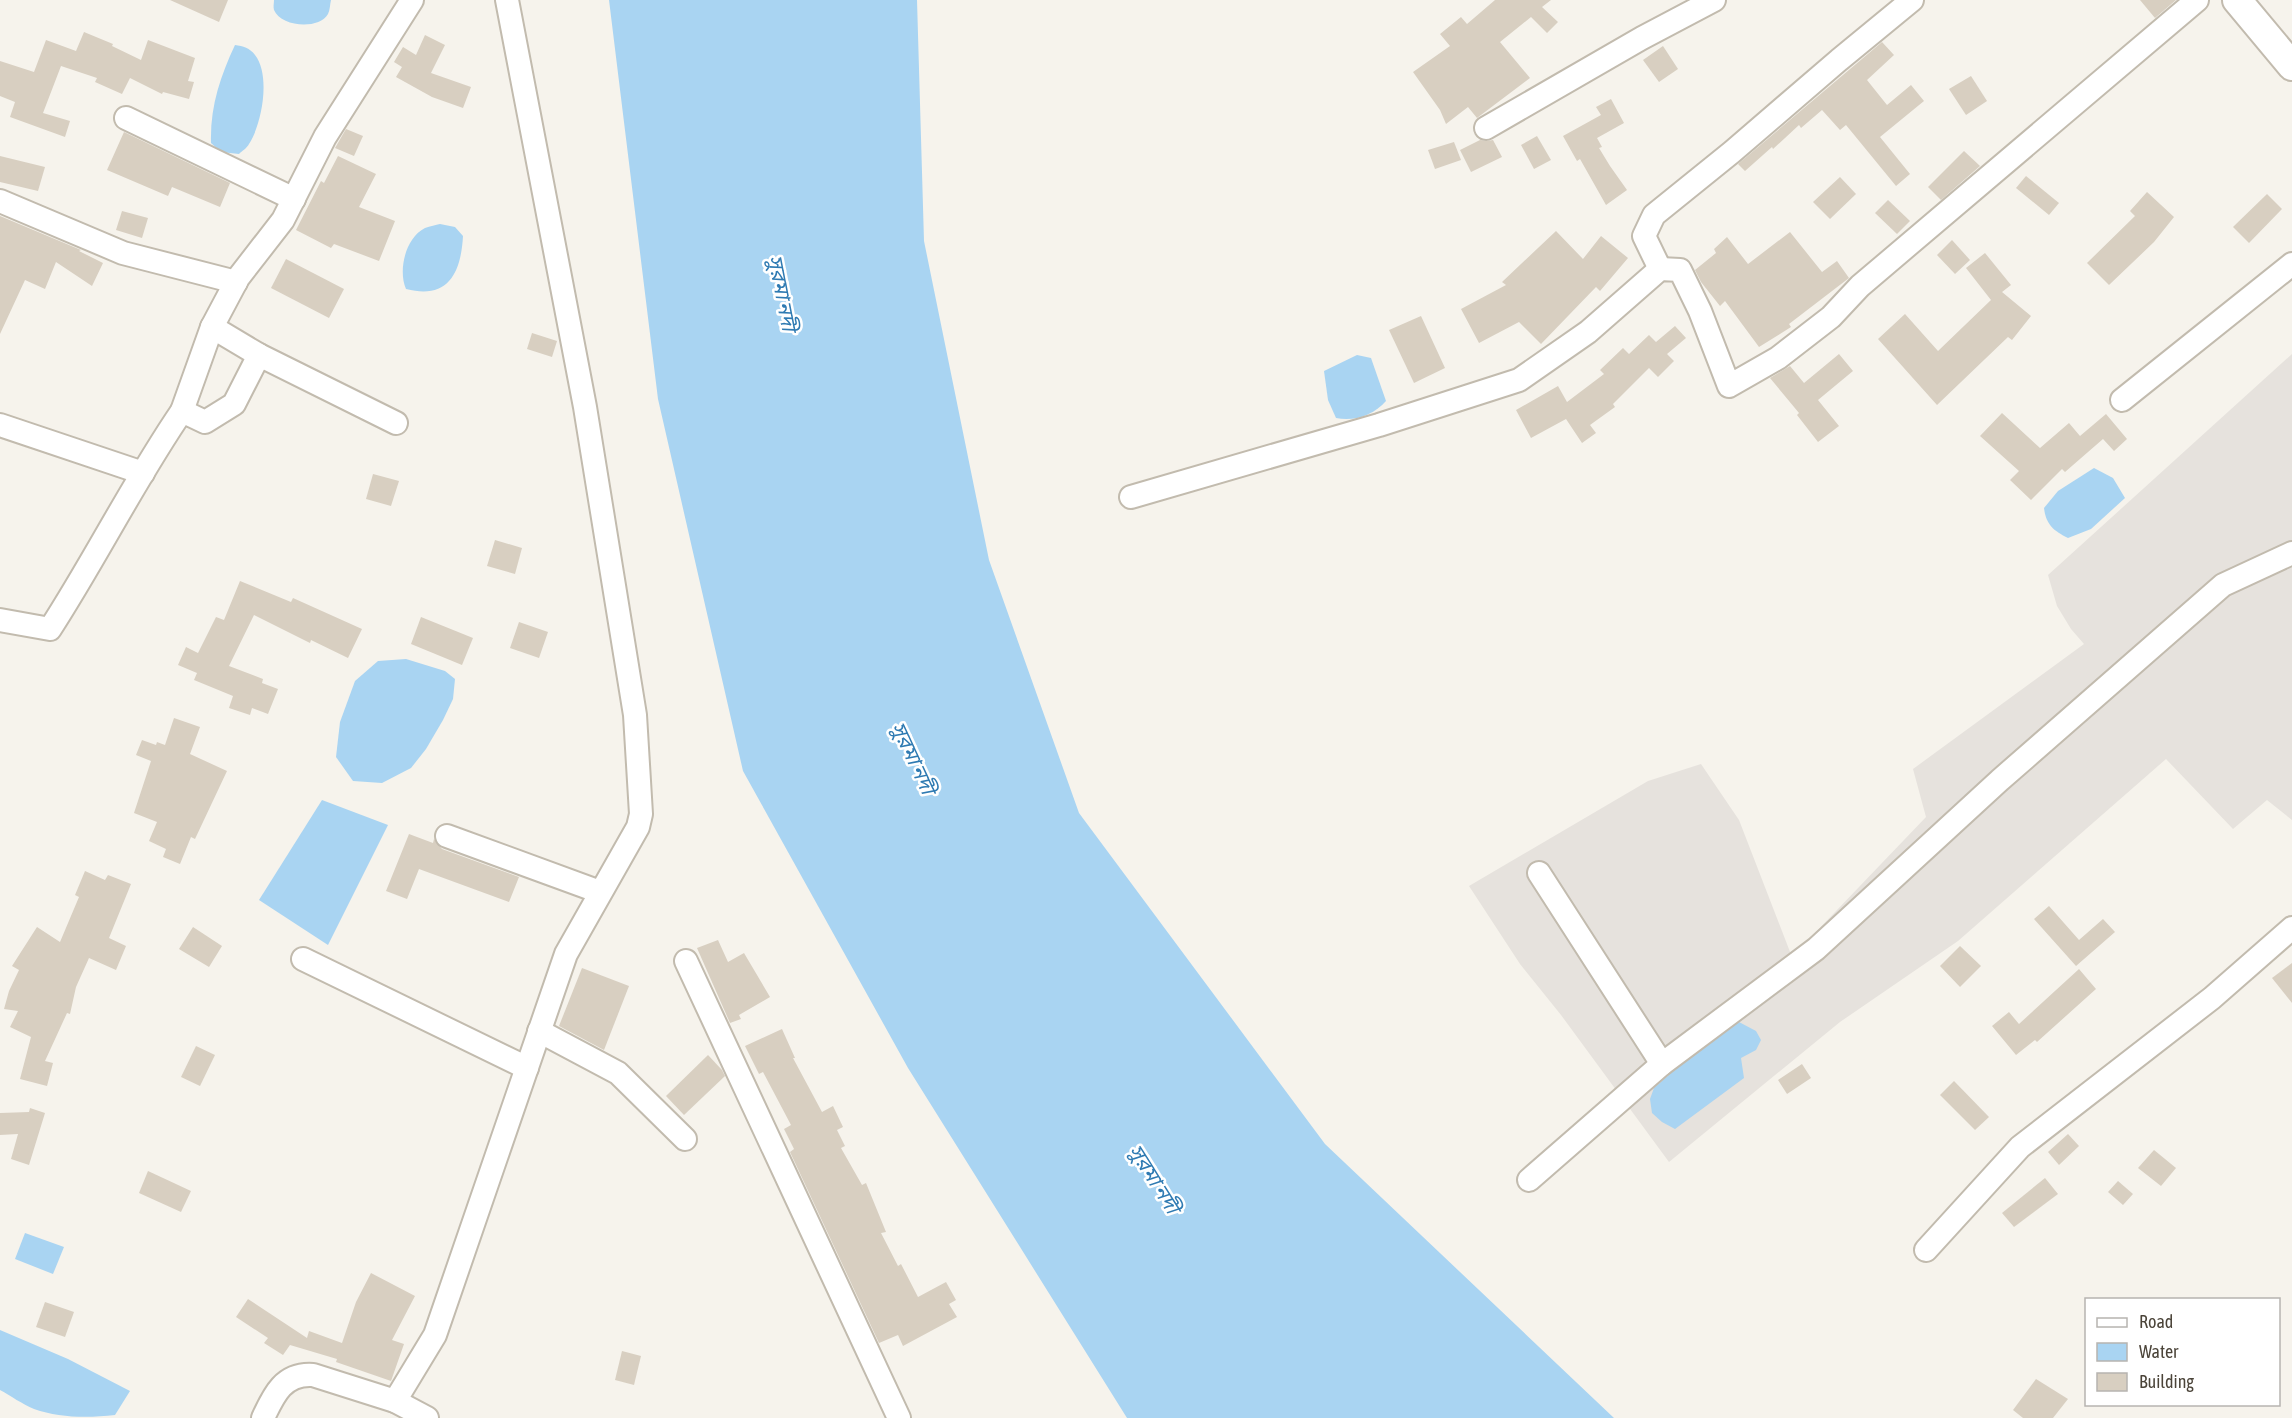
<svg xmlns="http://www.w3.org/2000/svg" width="2292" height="1418" font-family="'Asap Condensed','Noto Sans Bengali',sans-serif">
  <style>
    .industrial { fill: #e6e2dd }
    .water { fill: #a9d4f2 }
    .building { fill: #d8cfc1 }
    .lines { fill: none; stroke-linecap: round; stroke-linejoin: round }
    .minor-casing { stroke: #c2bbae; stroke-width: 26 }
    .tertiary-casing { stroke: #c2bbae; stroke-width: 32 }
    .minor { stroke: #fff; stroke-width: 22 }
    .tertiary { stroke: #fff; stroke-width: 28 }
    .labels { text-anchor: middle; stroke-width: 5; stroke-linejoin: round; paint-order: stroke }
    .water-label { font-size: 21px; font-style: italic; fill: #2e7ab2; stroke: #fff }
  </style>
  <rect width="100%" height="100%" fill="#f6f3ec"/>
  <polygon class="industrial" points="2292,354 2292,820 2267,800 2233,829 2166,759 1958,941 1840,1022 1669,1162 1561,1015 1520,964 1469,886 1648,781 1701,764 1739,820 1792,957 1926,817 1913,769 2084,644 2071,629 2057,606 2048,575"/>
  <g class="water">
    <path d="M274 0H331C330 4 330 10 328 14 319 30 281 27 274 10 273 7 274 3 274 0Z"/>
    <polygon points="609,0 917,0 924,241 989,560 1079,813 1325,1144 1614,1418 1127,1418 908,1068 743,771 658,399"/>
    <path d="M235 45C243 46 250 48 255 55 271 75 262 124 249 144 247 148 242 151 239 154L221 152 211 143C210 107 220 77 235 45Z"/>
    <path d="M440 224 455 227 463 236C461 273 448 300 406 289 398 271 405 238 425 228 430 226 436 225 440 224Z"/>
    <path d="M1357 355 1371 358 1386 401C1374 415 1354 422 1336 418L1328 400 1324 371Z"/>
    <path d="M2094 468 2113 478 2125 498 2091 529 2068 538C2054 531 2046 525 2044 508L2058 491Z"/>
    <polygon points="406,659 445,671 455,679 453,699 443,720 426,749 411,768 382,783 353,781 336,757 340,722 355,681 378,661"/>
    <polygon points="322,800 388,825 328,945 259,900"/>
    <polygon points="1739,1022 1756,1031 1761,1040 1756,1050 1741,1058 1744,1078 1675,1129 1662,1122 1652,1113 1650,1099 1654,1088 1696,1051"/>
    <polygon points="25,1233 64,1247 53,1274 15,1259"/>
    <path d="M0 1330 68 1359 130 1391 115 1415C88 1418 59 1418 34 1409 22 1404 11 1396 0 1390Z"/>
  </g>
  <g class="building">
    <polygon points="170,0 228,0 219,22"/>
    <polygon points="1495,0 1551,0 1542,7 1558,22 1547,33 1531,17 1500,42 1530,78 1477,118 1468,107 1446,124 1440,110 1413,72 1450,46 1440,34 1461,17 1467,24"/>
    <polygon points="2140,0 2176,0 2155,18"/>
    <polygon points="84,32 113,44 112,46 141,60 148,40 195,58 188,81 194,82 189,99 163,92 162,94 130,78 122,94 95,82 97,78 61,66 43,113 70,121 65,137 10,117 15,102 0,96 0,61 34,72 46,40 76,51"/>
    <polygon points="425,35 445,45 431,73 471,87 463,108 432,97 396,77 402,67 394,62 403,47 416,55"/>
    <polygon points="1882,42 1894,55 1867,80 1887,105 1911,85 1924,101 1880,137 1910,174 1896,186 1846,125 1840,130 1822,110 1801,128 1799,125 1773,149 1772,147 1745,171 1738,164"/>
    <polygon points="1663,46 1678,69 1659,82 1643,60"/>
    <polygon points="1971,76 1987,101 1966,115 1949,89"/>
    <polygon points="1611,99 1624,123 1597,138 1602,147 1599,148 1610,166 1627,190 1606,205 1580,159 1577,161 1563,136 1601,115 1596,107"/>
    <polygon points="346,129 363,136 354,156 335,148"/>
    <polygon points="124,132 230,183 220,207 172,187 168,196 107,170"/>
    <polygon points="1537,136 1551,160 1534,169 1521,145"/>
    <polygon points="1480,140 1487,141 1493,140 1502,157 1471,172 1460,150"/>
    <polygon points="1454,142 1461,160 1435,169 1428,150"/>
    <polygon points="1964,151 1980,166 1941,200 1928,187"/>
    <polygon points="0,156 45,167 38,191 0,182"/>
    <polygon points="338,156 376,174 359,207 395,221 379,261 334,244 331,248 296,230 321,181 324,183"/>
    <polygon points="2026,176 2059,203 2049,215 2016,188"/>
    <polygon points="1840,177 1856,194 1830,219 1813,202"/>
    <polygon points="2147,192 2174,217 2154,242 2109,285 2087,263 2135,216 2130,211"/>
    <polygon points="2267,194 2282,209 2249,243 2233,227"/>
    <polygon points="1888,200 1910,221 1897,234 1875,213"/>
    <polygon points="122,211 148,218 142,238 116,230"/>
    <polygon points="0,216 81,250 79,251 103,263 92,286 56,262 45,289 25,280 0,334"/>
    <polygon points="1556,231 1583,259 1601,236 1628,258 1600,291 1596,287 1541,344 1519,322 1479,343 1461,309 1506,285 1502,282"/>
    <polygon points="1790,232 1822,272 1837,261 1849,278 1789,324 1791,327 1759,347 1725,301 1720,306 1701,282 1695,270 1716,253 1714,249 1727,237 1748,264"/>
    <polygon points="1952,240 1970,260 1955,274 1937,255"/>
    <polygon points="1985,253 2011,285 2002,292 2031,316 2012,340 2008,337 1937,405 1878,339 1905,314 1938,351 1991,300 1966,268"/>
    <polygon points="286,259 344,289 329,318 271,288"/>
    <polygon points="1421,316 1445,368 1414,383 1389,330"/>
    <polygon points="1675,326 1686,338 1667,354 1674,361 1658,377 1649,368 1613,404 1615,407 1590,425 1596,433 1582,443 1566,419 1531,438 1516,410 1558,386 1567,402 1604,374 1600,370 1623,348 1629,354 1649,335 1656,342"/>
    <polygon points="532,333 557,341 552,357 527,349"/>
    <polygon points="1839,354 1853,371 1818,400 1839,426 1818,442 1797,415 1799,413 1770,378 1790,366 1804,383"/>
    <polygon points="2002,413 2040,448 2069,423 2080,436 2106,414 2127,439 2114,451 2103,439 2065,472 2062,469 2031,500 2010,480 2019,471 1980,436"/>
    <polygon points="373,474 399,481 391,506 366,499"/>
    <polygon points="495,540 522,548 515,574 487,566"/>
    <polygon points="240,581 291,602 293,598 362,629 348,658 311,640 310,643 254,615 229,666 263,679 262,683 278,689 268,714 252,708 250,715 229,708 233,696 194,680 197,673 178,665 186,647 198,653 216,617 224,620"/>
    <polygon points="421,617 473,638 462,665 411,644"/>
    <polygon points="519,622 548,632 539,658 510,648"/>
    <polygon points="174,718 200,727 190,754 227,771 195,839 191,837 180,864 163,857 166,849 149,841 157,822 134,813 151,761 136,755 142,740 156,745 157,742 165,745"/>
    <polygon points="409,834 433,843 434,839 442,849 519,877 509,902 419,869 407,899 386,891"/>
    <polygon points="85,871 105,880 108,875 131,884 109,938 126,946 116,970 89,958 76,987 70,1014 67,1013 45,1061 53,1063 47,1086 20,1079 31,1037 10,1027 18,1011 4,1009 9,991 19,970 12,966 37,927 60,942 79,897 75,895"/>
    <polygon points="2049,906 2079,940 2103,919 2115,932 2076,966 2034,919"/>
    <polygon points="193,927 222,946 209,967 179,949"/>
    <polygon points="718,940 728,962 744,953 770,997 739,1015 741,1019 730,1023 697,948"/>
    <polygon points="1960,946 1981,966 1960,987 1940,966"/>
    <polygon points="2292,963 2292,1003 2272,978"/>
    <polygon points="582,968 629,986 604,1050 559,1026"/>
    <polygon points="2079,969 2096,989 2037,1042 2035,1040 2016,1055 1992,1026 2009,1012 2019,1024"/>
    <polygon points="782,1029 795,1058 793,1058 822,1112 833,1106 843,1127 837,1130 845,1146 841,1148 862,1185 866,1183 886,1232 881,1233 898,1266 901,1264 918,1297 946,1282 956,1300 949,1304 957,1317 903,1346 898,1335 879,1343 790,1152 794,1149 784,1129 791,1125 763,1072 759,1074 745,1046"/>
    <polygon points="196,1046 215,1055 200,1086 181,1077"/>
    <polygon points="708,1055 722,1070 725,1076 684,1115 666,1096"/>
    <polygon points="1802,1064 1811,1078 1787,1094 1778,1080"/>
    <polygon points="1954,1081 1989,1117 1975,1130 1940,1095"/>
    <polygon points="30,1108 45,1113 29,1165 11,1159 18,1134 0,1135 0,1113 29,1112"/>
    <polygon points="2068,1134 2079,1146 2059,1165 2048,1152"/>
    <polygon points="2154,1150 2176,1168 2161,1186 2138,1168"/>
    <polygon points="148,1171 191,1191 181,1212 139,1193"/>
    <polygon points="2045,1178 2058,1194 2014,1227 2002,1213"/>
    <polygon points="2118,1181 2133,1194 2123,1205 2108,1192"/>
    <polygon points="371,1273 415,1296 392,1340 404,1344 391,1381 336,1362 337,1359 290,1345 283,1355 264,1343 268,1338 236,1317 248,1299 307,1338 309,1331 342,1343 356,1302"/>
    <polygon points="45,1302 74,1312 65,1337 36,1327"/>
    <polygon points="622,1351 641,1356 634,1385 615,1380"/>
    <polygon points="2036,1379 2068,1399 2053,1418 2023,1418 2013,1410"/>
  </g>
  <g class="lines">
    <defs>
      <g id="minor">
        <polyline points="126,118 294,199"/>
        <polyline points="1486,128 1642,38 1714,0"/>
        <polyline points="0,201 123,253 236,282"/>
        <polyline points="1660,269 1644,236 1654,215 1732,152 1839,60 1912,0"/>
        <polyline points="259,355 396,423"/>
        <polyline points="2122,400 2292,264"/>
        <polyline points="182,411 212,327"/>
        <polyline points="0,425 143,473"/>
        <polyline points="1131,497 1379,425 1519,380 1588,332 1660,269 1680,270 1700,311 1729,386 1778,358 1831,317 1860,286 2197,0"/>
        <path d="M0 620 50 629C96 558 134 481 182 411L205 422 234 404 259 355 212 327 238 278 283 220 325 137 412 0"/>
        <polyline points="447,836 600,892"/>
        <polyline points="1539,873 1662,1064"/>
        <polyline points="303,959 527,1068"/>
        <polyline points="686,961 899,1418"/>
        <polyline points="539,1031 618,1073 685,1139"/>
        <polyline points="1529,1180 1662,1064 1816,949 2000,780 2223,585 2292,553"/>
        <polyline points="1926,1250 2020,1147 2212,998 2292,928"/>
        <polyline points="395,1401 427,1418"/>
        <path d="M263 1418C274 1394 284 1373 313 1375L395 1401 435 1335 566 954 638 827 641 814 635 715 585 407 507 0"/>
      </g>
      <polyline id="tertiary" points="2237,0 2292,66"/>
    </defs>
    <use href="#minor" class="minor-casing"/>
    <use href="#tertiary" class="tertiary-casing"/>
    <use href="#minor" class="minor"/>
    <use href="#tertiary" class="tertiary"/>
  </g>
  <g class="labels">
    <g class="water-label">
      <text transform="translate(782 293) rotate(79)" y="7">সুরমা নদী</text>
      <text transform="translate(913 758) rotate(65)" y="7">সুরমা নদী</text>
      <text transform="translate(1154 1179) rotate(58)" y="7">সুরমা নদী</text>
    </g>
  </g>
  <rect x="2085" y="1298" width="195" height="108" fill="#ffffff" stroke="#b7b4b0" stroke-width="1.5"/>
  <rect x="2097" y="1318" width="30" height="9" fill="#ffffff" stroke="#b7b4b0" stroke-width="1.5"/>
  <text x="2139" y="1328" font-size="18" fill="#4b4439">Road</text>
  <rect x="2097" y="1343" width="30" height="18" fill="#a9d4f2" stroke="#b7b4b0" stroke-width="1.5"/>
  <text x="2139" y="1358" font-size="18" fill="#4b4439">Water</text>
  <rect x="2097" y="1373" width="30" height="18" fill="#d8cfc1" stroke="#b7b4b0" stroke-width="1.5"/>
  <text x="2139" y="1388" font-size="18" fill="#4b4439">Building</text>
</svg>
